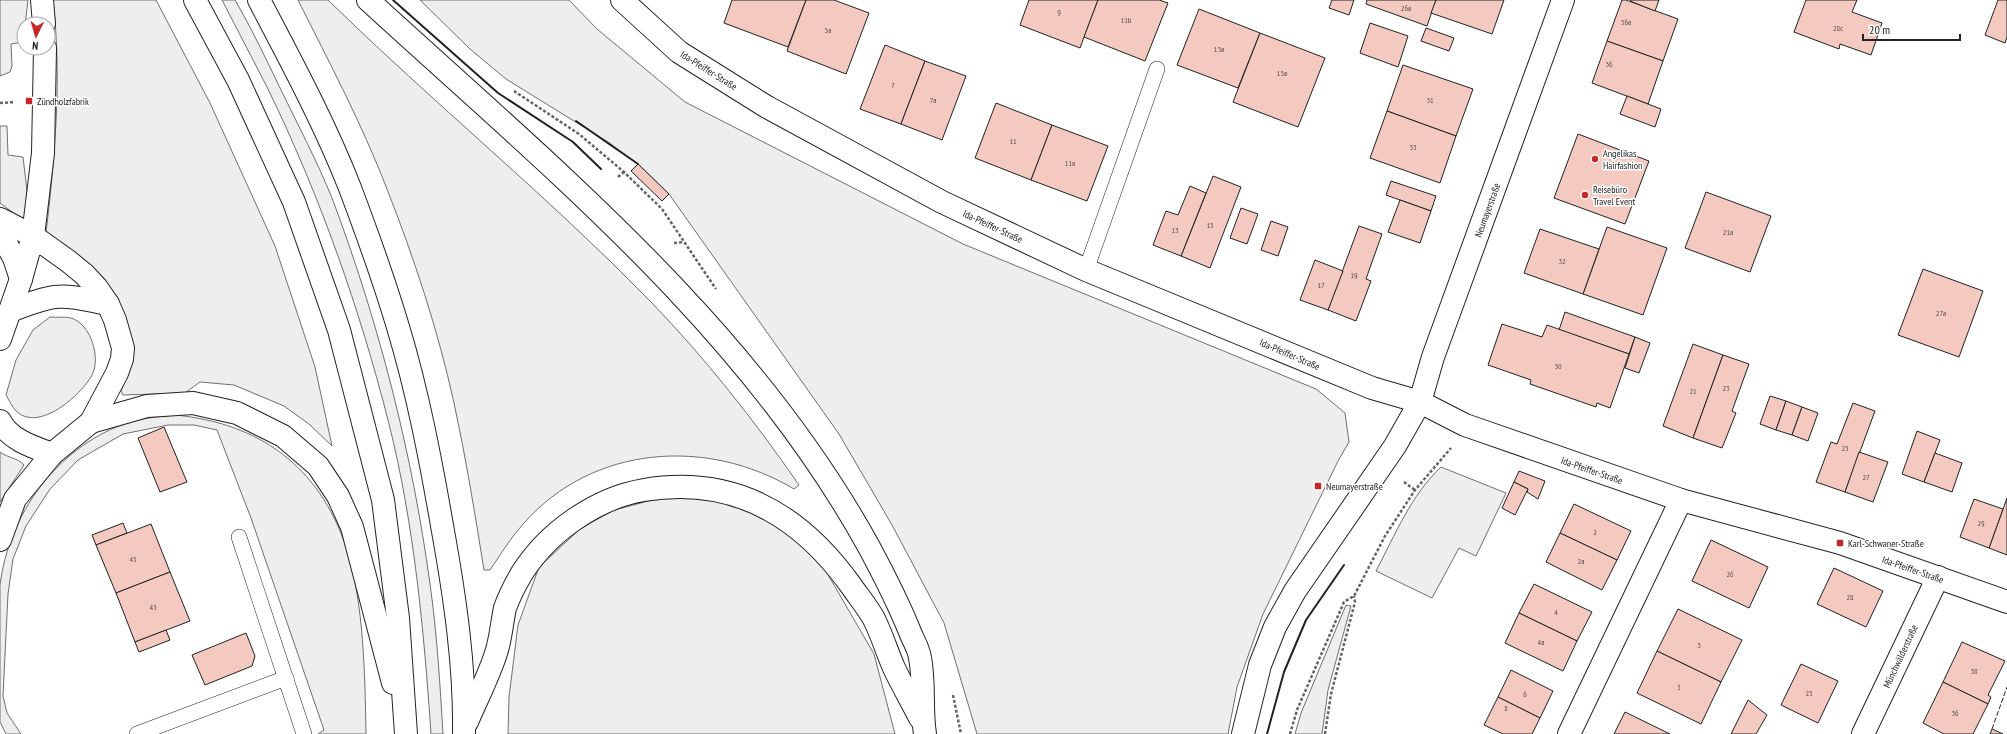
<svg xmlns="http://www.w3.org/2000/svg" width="2007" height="734" font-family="'PT Sans Narrow',sans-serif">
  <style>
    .green { fill: #eee; stroke: #6f6f6f }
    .building { fill: #f3c9c0; stroke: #222 }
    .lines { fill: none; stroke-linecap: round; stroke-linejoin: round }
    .service-casing { stroke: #222; stroke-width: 16 }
    .minor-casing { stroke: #222; stroke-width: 24 }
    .secondary-casing { stroke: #222; stroke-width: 24 }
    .trunk-casing { stroke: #222; stroke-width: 24 }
    .path { stroke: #646464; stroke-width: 2.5; stroke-dasharray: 3 2; stroke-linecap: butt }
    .service { stroke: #fff; stroke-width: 15 }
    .minor { stroke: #fff; stroke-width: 22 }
    .secondary { stroke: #fff; stroke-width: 22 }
    .trunk { stroke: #fff; stroke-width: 22 }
    .fence { stroke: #222; stroke-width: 1; stroke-dasharray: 5 2; stroke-linecap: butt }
    .wall { stroke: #222; stroke-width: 2 }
    .poi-dot { fill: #c62828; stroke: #fff; stroke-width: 1.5 }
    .labels { text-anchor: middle; stroke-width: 3; stroke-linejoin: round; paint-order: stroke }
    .number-label { font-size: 8px; fill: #564c4a }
    .street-label { font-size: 10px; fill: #222; stroke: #fff }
    .poi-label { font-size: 10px; fill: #222; stroke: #fff; text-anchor: start }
  </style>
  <rect width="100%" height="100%" fill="#fff"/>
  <g class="green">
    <polygon points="0,0 28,0 23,42 11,44 12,66 10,72 0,76"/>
    <path d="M53 0H156L210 103 275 246 315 367 332 446 309 424 284 406 234 385 200 382 185 393 123 395 121 391 133 360 46 233C55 156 62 78 53 0Z"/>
    <path d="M222 0H235C252 29 266 59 281 90 298 125 317 161 332 198 379 323 412 452 430 584 437 634 440 684 443 734H431C424 631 414 523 389 424 360 309 320 196 268 89 253 59 237 30 222 0Z"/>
    <path d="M298 0H328C433 103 548 196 651 302 706 359 754 420 799 485L794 489C707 437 593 445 524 523 511 537 501 554 490 570H484C475 514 466 458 454 403 438 330 414 258 387 189 362 124 329 62 298 0Z"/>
    <polygon points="420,0 569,0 597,29 685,102 963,244 1316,389 1345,413 1349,442 1338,461 1263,614 1237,687 1228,734 977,734 944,623 892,525 839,434 669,194 638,164 608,142 506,79 470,49"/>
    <polygon points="0,126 7,126 8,155 23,157 27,191 26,215 23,218 19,217 0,203"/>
    <path d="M50 317C57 318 65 316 71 318 91 324 101 358 92 375 81 395 39 433 16 411 12 407 9 400 6 395L16 360 33 330Z"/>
    <path d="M175 415C259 423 319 466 346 547 364 601 365 677 366 734H318L324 730 251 518 217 430 194 425H168L123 434 78 460 50 489 26 526 13 559 8 594 3 696 7 713 21 734H6L0 722C0 690 0 659 0 627 0 613 0 598 0 585 9 514 56 449 124 424 140 418 158 417 175 415Z"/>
    <path d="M0 452C8 458 18 458 24 465L0 502Z"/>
    <path d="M1441 467 1506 493 1476 556 1459 548 1432 598 1376 571C1395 535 1411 495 1441 467Z"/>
    <polygon points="695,497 732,504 769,522 796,540 823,566 874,654 895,734 508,734 509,697 518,625 539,567 580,529 614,510 656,499"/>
    <polygon points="1346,605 1351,606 1328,690 1322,734 1295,734 1301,713"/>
  </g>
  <g class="building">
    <polygon points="732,0 806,0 788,47 724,23"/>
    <polygon points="806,0 834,0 869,13 846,74 787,51"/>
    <polygon points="1029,0 1098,0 1080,48 1020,25"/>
    <polygon points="1098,0 1159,0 1168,3 1145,61 1084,37"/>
    <polygon points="1332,0 1354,0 1349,15 1329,8"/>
    <polygon points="1367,0 1436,0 1427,26 1366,4"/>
    <polygon points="1436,0 1504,0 1492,34 1431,13"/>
    <polygon points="1622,0 1626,0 1678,19 1663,61 1607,41"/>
    <polygon points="1631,0 1659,0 1655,11 1630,1"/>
    <polygon points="1806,0 1857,0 1852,12 1882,23 1871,55 1840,44 1839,49 1794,32"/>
    <polygon points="1998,0 2007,0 2007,37 2005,43 1985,35"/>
    <polygon points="1199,9 1260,33 1238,88 1177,65"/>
    <polygon points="1370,23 1408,36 1398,67 1360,53"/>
    <polygon points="1426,28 1454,38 1449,51 1421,41"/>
    <polygon points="1260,33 1325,58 1298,127 1233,102"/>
    <polygon points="1607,41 1663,61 1648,104 1592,83"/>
    <polygon points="885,45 925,61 901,124 860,109"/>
    <polygon points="925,61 966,76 942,140 901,124"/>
    <polygon points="1403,65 1473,89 1456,136 1387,111"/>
    <polygon points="1627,96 1661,109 1655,127 1620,114"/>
    <polygon points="996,103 1052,125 1031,180 975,158"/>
    <polygon points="1387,111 1456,136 1440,183 1370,158"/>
    <polygon points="1052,125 1108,146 1087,201 1031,180"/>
    <polygon points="1578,134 1649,161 1625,224 1554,198"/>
    <polygon points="638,164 669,194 662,201 631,171"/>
    <polygon points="1213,176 1241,187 1210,268 1181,256"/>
    <polygon points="1391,181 1436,196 1431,211 1386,195"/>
    <polygon points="1190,186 1206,193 1181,256 1153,245 1166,211 1178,215"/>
    <polygon points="1706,192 1771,216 1750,272 1685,248"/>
    <polygon points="1400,200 1431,211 1420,243 1388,232"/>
    <polygon points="1241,208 1258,214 1247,244 1230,238"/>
    <polygon points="1271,221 1288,227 1278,256 1261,250"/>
    <polygon points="1359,226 1382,234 1366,279 1371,281 1356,321 1328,310"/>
    <polygon points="1607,227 1667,248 1643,315 1583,294"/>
    <polygon points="1540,229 1599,249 1583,294 1524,273"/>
    <polygon points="1315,260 1343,271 1328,310 1300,300"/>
    <polygon points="1923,269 1983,291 1959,357 1898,335"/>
    <polygon points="1565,312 1635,337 1629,354 1559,330"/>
    <polygon points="1502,324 1542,337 1547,325 1629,354 1610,408 1597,403 1596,407 1530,384 1531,380 1488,365"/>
    <polygon points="1635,337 1650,343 1639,373 1625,368"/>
    <polygon points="1693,344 1723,355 1693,438 1663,426"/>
    <polygon points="1723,355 1749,364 1732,411 1736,413 1722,448 1693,438"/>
    <polygon points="1770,396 1786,401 1776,430 1760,424"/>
    <polygon points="1786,401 1802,407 1792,435 1776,430"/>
    <polygon points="1853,403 1875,411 1845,492 1816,482 1831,442 1837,444"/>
    <polygon points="1802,407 1818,413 1808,441 1792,435"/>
    <polygon points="164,427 187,482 160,492 138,438"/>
    <polygon points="1917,431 1940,440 1924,482 1902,474"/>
    <polygon points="1859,452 1888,462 1873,502 1845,492"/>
    <polygon points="1935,453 1962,463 1952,492 1924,482"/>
    <polygon points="1519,471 1545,481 1538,499 1527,492 1528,489 1514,482"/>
    <polygon points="1514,482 1528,489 1515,515 1502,508"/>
    <polygon points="2007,498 2007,555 1989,548"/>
    <polygon points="1974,499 2003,509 1989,548 1960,537"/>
    <polygon points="1574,504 1631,531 1617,560 1560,533"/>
    <polygon points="123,523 127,533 96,545 92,535"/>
    <polygon points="151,524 170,572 116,593 96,545"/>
    <polygon points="1560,533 1617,560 1602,590 1546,562"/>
    <polygon points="1711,540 1768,567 1749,608 1692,581"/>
    <polygon points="1834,568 1883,591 1866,627 1817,604"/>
    <polygon points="170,572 190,621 135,642 116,593"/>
    <polygon points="1534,584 1592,612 1577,641 1519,613"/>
    <polygon points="1678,609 1742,640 1721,682 1657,651"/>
    <polygon points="1519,613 1577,641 1563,671 1505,643"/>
    <polygon points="166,630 170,640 139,652 135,642"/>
    <polygon points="246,633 255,656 252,666 205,685 192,655"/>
    <polygon points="1962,642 2005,661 1988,695 1991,697 1988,704 1943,682"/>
    <polygon points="1657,651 1721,682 1701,724 1637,693"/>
    <polygon points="1801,664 1838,681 1818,723 1781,705"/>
    <polygon points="1511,670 1553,691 1540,718 1498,697"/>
    <polygon points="1943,682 1988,704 1973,734 1944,734 1923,723"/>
    <polygon points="1498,697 1540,718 1532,734 1503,734 1484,725"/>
    <polygon points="1748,700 1767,715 1756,734 1731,734"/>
    <polygon points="1625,712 1670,734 1614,734"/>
    <polygon points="1992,729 2003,734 1990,734"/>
  </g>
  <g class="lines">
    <defs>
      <g id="service">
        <polyline points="1086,270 1157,69"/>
        <polyline points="239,537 304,734"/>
        <polyline points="137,734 286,678"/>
      </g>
      <g id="minor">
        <polyline points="622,0 679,52 767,107 942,202 1086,270 1372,388 1420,402 1465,425 1681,500 1840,543 2007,602"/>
        <polyline points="0,219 33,236"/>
        <polyline points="0,232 14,258 21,279"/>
        <polyline points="1243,734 1260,665 1275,627 1295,591 1395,446 1420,402 1433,357 1563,0"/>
        <polyline points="1569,734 1681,500"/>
        <polyline points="1863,734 1938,577"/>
      </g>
      <g id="secondary">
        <path d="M10 311C25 305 40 299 55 297 73 295 91 301 108 304"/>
        <polyline points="0,339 21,279 33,236 68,261 84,274 97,288 108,304 115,320 123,348 122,359 117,373 91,422 52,454 15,499 0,540"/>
        <path d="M0 421C10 440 33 447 52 454"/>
      </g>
      <g id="trunk">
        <polyline points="42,0 44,24"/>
        <polyline points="195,0 238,80 294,202 339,330 383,500 398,618 406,734"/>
        <path d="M259 0C291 61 325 124 350 188 367 233 384 280 398 327 418 393 431 462 443 531 455 598 465 666 464 734"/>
        <path d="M368 0C550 167 748 327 869 547 884 575 898 602 910 632 913 640 919 649 920 658 925 683 921 709 925 734"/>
        <polyline points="33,236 43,153 45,48"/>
        <polyline points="91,422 147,406 193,403 237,413 283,436 318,466 338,496 352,527 393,683"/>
        <path d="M467 722C477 698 490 674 497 650 501 636 502 622 505 608 509 597 516 583 522 573 548 532 596 498 644 490 734 475 801 515 852 587 859 597 868 608 874 619 882 635 887 652 894 668 902 685 912 702 920 718"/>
      </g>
    </defs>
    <use href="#service" class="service-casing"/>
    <use href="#minor" class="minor-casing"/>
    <use href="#secondary" class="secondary-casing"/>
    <use href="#trunk" class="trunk-casing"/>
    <g class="path">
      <polyline points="514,91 579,134 624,172 662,209 716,289"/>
      <polyline points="0,103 15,102"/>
      <polyline points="618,177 624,172"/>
      <polyline points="674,243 684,242"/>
      <polyline points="1404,482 1415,490"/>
      <polyline points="953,695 961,734"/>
      <polyline points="1290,734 1297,710 1344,602 1354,596 1385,536 1415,490 1451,448"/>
      <polyline points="1325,734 1331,694 1355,602 1354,596"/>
    </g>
    <use href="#service" class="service"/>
    <use href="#minor" class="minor"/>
    <use href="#secondary" class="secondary"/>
    <use href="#trunk" class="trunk"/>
    <polyline class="fence" points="1992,729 2007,687"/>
    <g class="wall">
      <polyline points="393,0 498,93 573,142 601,169"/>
      <polyline points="576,121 638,164"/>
      <polyline points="1267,734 1284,672 1306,620 1344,565"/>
    </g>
  </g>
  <g class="poi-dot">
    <rect x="25" y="97" width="8" height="8" rx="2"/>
    <circle cx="1595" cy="159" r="4"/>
    <circle cx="1585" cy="195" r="4"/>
    <rect x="1314" y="482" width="8" height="8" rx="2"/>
    <rect x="1836" y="539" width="8" height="8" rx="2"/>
  </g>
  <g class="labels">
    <g class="number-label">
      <text x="1406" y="11">26a</text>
      <text x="1059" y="15">9</text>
      <text x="1126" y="23">11b</text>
      <text x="1626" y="25">36a</text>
      <text x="1838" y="31">28c</text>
      <text x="828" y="33">5a</text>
      <text x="1219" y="52">13a</text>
      <text x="1609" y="67">36</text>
      <text x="1282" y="76">15a</text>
      <text x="893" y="88">7</text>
      <text x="933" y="103">7a</text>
      <text x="1430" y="103">31</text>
      <text x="1013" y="144">11</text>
      <text x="1413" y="150">33</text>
      <text x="1070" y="166">11a</text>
      <text x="1210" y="228">15</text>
      <text x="1175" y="233">13</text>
      <text x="1728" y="235">21a</text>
      <text x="1562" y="264">32</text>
      <text x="1354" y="278">19</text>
      <text x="1321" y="288">17</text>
      <text x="1941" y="316">27a</text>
      <text x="1558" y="369">30</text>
      <text x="1726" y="391">23</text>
      <text x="1693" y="394">21</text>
      <text x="1845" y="451">25</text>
      <text x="1866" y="480">27</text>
      <text x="1981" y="526">29</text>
      <text x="1595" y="535">2</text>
      <text x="133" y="562">45</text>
      <text x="1581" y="564">2a</text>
      <text x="1730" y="577">26</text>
      <text x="1850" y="600">28</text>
      <text x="153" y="610">43</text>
      <text x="1556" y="615">4</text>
      <text x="1541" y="645">4a</text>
      <text x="1699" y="648">3</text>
      <text x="1974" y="674">38</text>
      <text x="1679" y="690">5</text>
      <text x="1809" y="696">23</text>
      <text x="1525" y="697">6</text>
      <text x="1506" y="711">8</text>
      <text x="1955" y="716">36</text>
    </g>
    <g class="street-label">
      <text transform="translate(709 70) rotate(32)" y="4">Ida-Pfeiffer-Straße</text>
      <text transform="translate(1487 210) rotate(-70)" y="4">Neumayerstraße</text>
      <text transform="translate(993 226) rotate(25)" y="4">Ida-Pfeiffer-Straße</text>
      <text transform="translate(1290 354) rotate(23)" y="4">Ida-Pfeiffer-Straße</text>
      <text transform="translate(1592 470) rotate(19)" y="4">Ida-Pfeiffer-Straße</text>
      <text transform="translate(1913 569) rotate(19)" y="4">Ida-Pfeiffer-Straße</text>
      <text transform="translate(1900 656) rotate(-65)" y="4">Münchwälderstraße</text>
    </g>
    <g class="poi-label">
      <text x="37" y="105">Zündholzfabrik</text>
      <text x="1603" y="157">Angelikas<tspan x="1603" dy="12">Hairfashion</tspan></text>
      <text x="1593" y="193">Reisebüro<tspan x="1593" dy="12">Travel Event</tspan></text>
      <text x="1326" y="490">Neumayerstraße</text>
      <text x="1848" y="547">Karl-Schwaner-Straße</text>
    </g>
  </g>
  <g transform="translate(36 36) rotate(185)"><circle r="19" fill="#ffffff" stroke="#a7a7a7"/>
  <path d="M0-3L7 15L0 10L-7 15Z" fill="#c62828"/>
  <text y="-6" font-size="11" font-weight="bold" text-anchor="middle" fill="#222222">N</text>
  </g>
  <path d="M1863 34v6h97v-6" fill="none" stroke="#222222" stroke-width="2"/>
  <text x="1869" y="34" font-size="12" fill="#222222" stroke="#ffffff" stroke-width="3" paint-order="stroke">20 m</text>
</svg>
